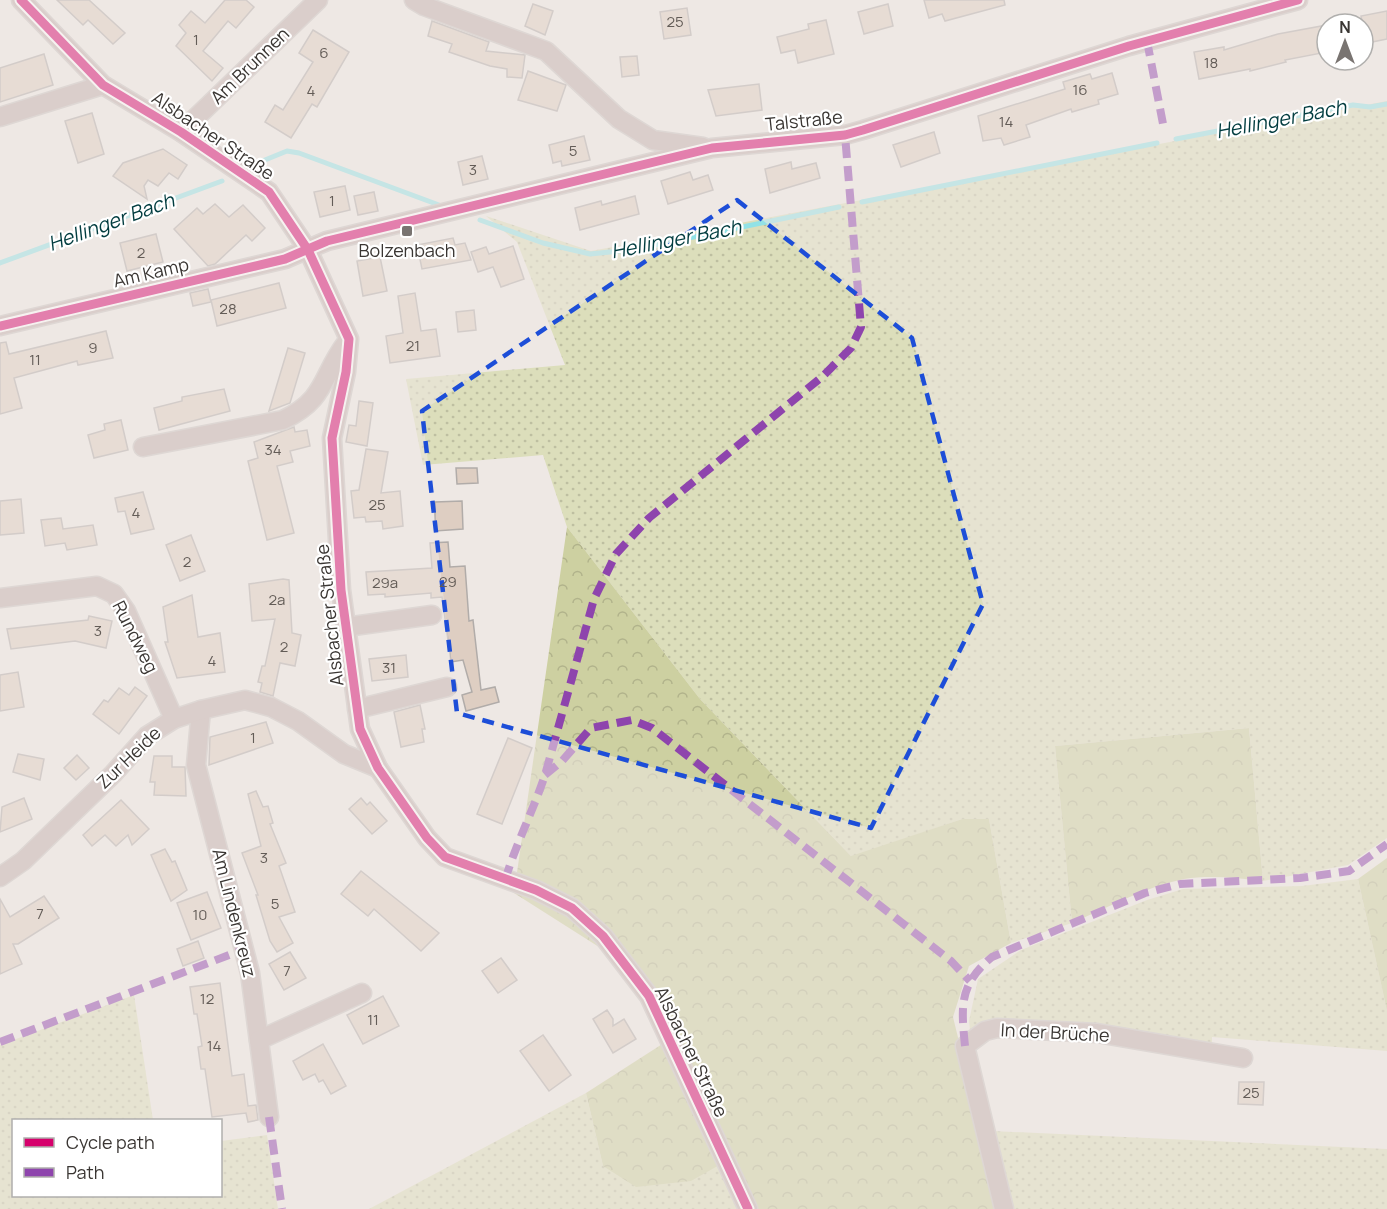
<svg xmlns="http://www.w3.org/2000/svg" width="1387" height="1209" font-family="Manrope,sans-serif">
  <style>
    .grass { fill: url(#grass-dots) }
    .forest { fill: url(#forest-crowns) }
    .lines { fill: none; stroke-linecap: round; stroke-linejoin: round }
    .stream { stroke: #92e2e6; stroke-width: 5 }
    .building { fill: #decec2; stroke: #b1aca9; stroke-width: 1.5 }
    .minor-casing { stroke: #c9c4c1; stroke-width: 21 }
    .minor { stroke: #c2afad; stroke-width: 18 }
    .quiet { stroke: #8e44ad; stroke-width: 8; stroke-dasharray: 15 8; stroke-linecap: butt }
    .cycleway-casing { stroke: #fff; stroke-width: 13 }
    .cycleway { stroke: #d6006c; stroke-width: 9 }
    .marked { fill: none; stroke: #1d4ed8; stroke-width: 4.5; stroke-dasharray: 12 8; stroke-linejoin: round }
    .poi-dot { fill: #797471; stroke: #fff; stroke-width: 2 }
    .labels { text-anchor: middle; stroke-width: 4.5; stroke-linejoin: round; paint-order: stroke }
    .number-label { font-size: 15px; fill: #635c57 }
    .street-label { font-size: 18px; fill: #3a3633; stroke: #fff }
    .poi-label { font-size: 18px; fill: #3a3633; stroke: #fff }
    .water-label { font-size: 20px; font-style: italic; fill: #013c3f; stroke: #fff }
  </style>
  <defs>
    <pattern id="grass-dots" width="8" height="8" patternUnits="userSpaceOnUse" patternTransform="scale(1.5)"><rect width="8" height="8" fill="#dcdebb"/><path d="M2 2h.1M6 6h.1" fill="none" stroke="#bebfa1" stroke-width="1.8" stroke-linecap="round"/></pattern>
    <pattern id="forest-crowns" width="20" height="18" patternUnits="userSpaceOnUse" patternTransform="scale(1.5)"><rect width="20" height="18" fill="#cdd0a1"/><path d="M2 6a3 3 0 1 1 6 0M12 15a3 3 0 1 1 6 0" fill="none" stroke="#b1b38b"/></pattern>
  </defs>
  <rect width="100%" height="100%" fill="#eee8e4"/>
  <g class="grass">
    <polygon points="1387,101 1387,838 1348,865 1263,881 1249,728 1055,746 1072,923 1011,943 989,819 962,819 852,857 700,699 567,527 543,455 423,465 406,379 565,365 517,242 486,216 591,251"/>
    <polygon points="1358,879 1387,1011 1387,1051 1212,1037 1212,1049 1099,1029 971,1038 969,1021 978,979 1021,950 1147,900 1183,889 1302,886"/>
    <polygon points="134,995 153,1120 14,1120 14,1196 220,1196 221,1141 267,1135 278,1209 0,1209 0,1045"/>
    <polygon points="586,1093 603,1166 723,1163 746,1209 369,1209"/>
    <polygon points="992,1131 1387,1149 1387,1209 1012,1209"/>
  </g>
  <g class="forest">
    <polygon points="567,527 700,699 851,856 962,819 989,819 1011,943 969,966 953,1017 1000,1209 754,1209 673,1038 610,954 514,893"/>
    <path d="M1249 728 1263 881C1237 878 1210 875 1184 879 1145 887 1109 907 1072 923L1055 746Z"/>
    <polygon points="1387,858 1387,1011 1358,879"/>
    <polygon points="667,1041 723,1163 691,1181 636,1187 603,1166 586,1093"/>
  </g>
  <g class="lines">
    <g class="stream">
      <polyline points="1176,139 1353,105 1370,107 1387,104"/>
      <polyline points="260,162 287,151 299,153 439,205"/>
      <polyline points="862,202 1157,143"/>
      <polyline points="480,220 543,243 590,254 630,250 839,207"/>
      <polyline points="0,263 222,181"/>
    </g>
  </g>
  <g class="building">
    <polygon points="57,0 89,0 125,33 113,44 88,20 83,25"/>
    <polygon points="225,0 246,0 254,7 236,28 228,21 203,51 223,68 212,81 176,46 186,33 179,25 191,11 205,23"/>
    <polygon points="924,0 1004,0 1005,5 945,21 942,14 929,18"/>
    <polygon points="533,4 553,11 545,35 525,26"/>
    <polygon points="888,4 893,26 864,34 858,12"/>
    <polygon points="687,8 691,35 664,39 660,12"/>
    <polygon points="1387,11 1387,39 1367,43 1361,16"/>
    <polygon points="826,20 834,54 798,63 795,50 781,53 777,37 809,29 808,24"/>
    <polygon points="432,21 489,42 486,51 525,55 522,78 507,77 507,69 490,66 449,52 452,44 428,36"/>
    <polygon points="1327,25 1327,52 1285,60 1286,62 1250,71 1250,69 1199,79 1194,52 1224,47 1224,50 1278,34"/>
    <polygon points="313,30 349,52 317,107 312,104 291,138 265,122 275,105 283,110 313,62 299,53"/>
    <polygon points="44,54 53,85 0,102 0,68"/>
    <polygon points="637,56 639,75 622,77 620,57"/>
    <polygon points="528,71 566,85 557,111 518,100"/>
    <polygon points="1112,73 1118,94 1098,100 1099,104 1072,112 1071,109 1026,125 1030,137 1004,145 1001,138 983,141 978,116 1065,89 1063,82 1090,74 1092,79"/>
    <polygon points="759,84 762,110 716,116 708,90"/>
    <polygon points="92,113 104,154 78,163 65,121"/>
    <polygon points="934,132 940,153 901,167 893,145"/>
    <polygon points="584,136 590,160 562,166 561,161 553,163 549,145"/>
    <polygon points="163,149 187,165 178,179 169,173 158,186 148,180 144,186 147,199 113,176 123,163"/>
    <polygon points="482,156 488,179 463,185 458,162"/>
    <polygon points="791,162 792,169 816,163 820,178 770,193 765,169"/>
    <polygon points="690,172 693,180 708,175 713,190 668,204 661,181"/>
    <polygon points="345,186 350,210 320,217 314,192"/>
    <polygon points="374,192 378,211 358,215 354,196"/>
    <polygon points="635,196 639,214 580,230 575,208 601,201 602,205"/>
    <polygon points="215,204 229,217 243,205 265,228 252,241 246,235 215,264 208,266 174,229 197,208 203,214"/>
    <polygon points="156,234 163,262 127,271 120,243"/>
    <polygon points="453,238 455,245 465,243 471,260 422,269 417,245"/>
    <polygon points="513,246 524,279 501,287 493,267 478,272 471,252 486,247 489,254"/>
    <polygon points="380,257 387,291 363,296 357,261"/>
    <polygon points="279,283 286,308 217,326 211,300"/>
    <polygon points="208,289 211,302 193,306 190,293"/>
    <polygon points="415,293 421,331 436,329 440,356 390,363 386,336 403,333 398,296"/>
    <polygon points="474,310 476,330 458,332 456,312"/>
    <polygon points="106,331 113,358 78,365 77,361 14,378 22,408 0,414 0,343 6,342 9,354"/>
    <polygon points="288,348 305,353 290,403 269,411"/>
    <polygon points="224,389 230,411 159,430 154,408 182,401 182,397"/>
    <polygon points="359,401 373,403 367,446 346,442 349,425 356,426"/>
    <polygon points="121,420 128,450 94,458 88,435 105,430 104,424"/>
    <polygon points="294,427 295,432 307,430 310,446 290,451 293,462 277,466 294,533 267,540 248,461 258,458 254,442"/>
    <polygon points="366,449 388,452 381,493 400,491 403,526 383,529 382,521 366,522 365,517 354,518 351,491 359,490"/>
    <polygon points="456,468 477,468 478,483 457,484"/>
    <polygon points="143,492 154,529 131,534 125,511 118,512 115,498"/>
    <polygon points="21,499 24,533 0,535 0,501"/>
    <polygon points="462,501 463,529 435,531 435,502"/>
    <polygon points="61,518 63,529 93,525 97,545 67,550 65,543 45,546 41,520"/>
    <polygon points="191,535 205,571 180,581 166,545"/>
    <polygon points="448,542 450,567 465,566 469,621 473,620 481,690 495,687 499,702 466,711 462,695 472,692 463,660 451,662 442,597 431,598 431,593 385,597 385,594 368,595 366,572 432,568 430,543"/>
    <polygon points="283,579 289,580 292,633 301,635 295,666 280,663 273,696 260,692 262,683 258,682 262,666 265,666 275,619 252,621 249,584"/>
    <polygon points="192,595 198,637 220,633 225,672 177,678 165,642 168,642 163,607"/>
    <polygon points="89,616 112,621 106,648 75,641 11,649 7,629 88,620"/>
    <polygon points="406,655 408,677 372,681 369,659"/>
    <polygon points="18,672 24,707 0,711 0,675"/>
    <polygon points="135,687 147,696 119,734 93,714 104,700 108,702 119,688 129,695"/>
    <polygon points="420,705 425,729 422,729 424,742 401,747 394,712"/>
    <polygon points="266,722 273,743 209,765 210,737"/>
    <polygon points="508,738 532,748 502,824 477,814"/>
    <polygon points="18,754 44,759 40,780 13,772"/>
    <polygon points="77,755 89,768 76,780 64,768"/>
    <polygon points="154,756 172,756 172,767 185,767 186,796 154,795 155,782 150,782"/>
    <polygon points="256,791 263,807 268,806 273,823 270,824 286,863 279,866 295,912 279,917 293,943 277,952 270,941 256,895 258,895 242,853 261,846 248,794"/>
    <polygon points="24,798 32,819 0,832 2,807"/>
    <polygon points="361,798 367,805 370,802 387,821 372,834 349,809"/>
    <polygon points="121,800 149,829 132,845 128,835 116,846 105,835 92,846 83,835"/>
    <polygon points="165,849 172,862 175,861 187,890 171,901 151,855"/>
    <polygon points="361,871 439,933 421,951 374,909 368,916 341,894"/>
    <polygon points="207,892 221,928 191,940 177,903"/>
    <polygon points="44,896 59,918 18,944 13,944 22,964 0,974 0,899 10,917"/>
    <polygon points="198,941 204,958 183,966 177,949"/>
    <polygon points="290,952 306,978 284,990 269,964"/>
    <polygon points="501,958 517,980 498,993 482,971"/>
    <polygon points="220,983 232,1076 244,1074 248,1106 256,1105 258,1120 248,1122 246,1113 212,1117 205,1069 201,1069 198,1047 202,1046 197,1014 194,1014 190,987"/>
    <polygon points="383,996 399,1026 363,1044 347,1015"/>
    <polygon points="607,1010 613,1019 613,1026 624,1019 636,1039 613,1053 593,1019"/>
    <polygon points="543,1035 571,1075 549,1091 520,1051"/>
    <polygon points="323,1044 346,1086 331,1094 323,1080 319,1082 315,1074 303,1080 293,1061"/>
    <polygon points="1239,1082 1264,1082 1263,1105 1238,1104"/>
  </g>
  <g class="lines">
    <defs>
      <g id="minor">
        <polyline points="21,0 103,85 181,132 269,192 308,250 349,339 346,372 332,438 341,590 360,729 378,768 427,838 445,857 536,890 572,908 603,936 649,996 748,1209"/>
        <polyline points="414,0 424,6 546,51 619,119 653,140 703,147"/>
        <polyline points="0,117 103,85"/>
        <polyline points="181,132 318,0"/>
        <polyline points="0,326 285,259 327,241 712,148 845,135 863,130 1129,46 1298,0"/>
        <path d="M143 447 283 420C327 399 321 376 346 343"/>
        <polyline points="0,598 97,586 114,594 126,611 174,719"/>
        <polyline points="346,627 432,615"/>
        <polyline points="357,709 447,687"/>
        <polyline points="201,710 196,765 250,973 269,1117"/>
        <polyline points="0,877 23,861 113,774 147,736 174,719 201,710 245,700 271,707 298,721 344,754 378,768"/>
        <polyline points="259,1040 362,993"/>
        <polyline points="1004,1209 965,1046 985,1031 997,1028 1097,1033 1243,1058"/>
      </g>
    </defs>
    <use href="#minor" class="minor-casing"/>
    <use href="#minor" class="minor"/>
    <g class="quiet">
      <polyline points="1147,41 1164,129"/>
      <polyline points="545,775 562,761 591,728 632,720 652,728 951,961 970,981"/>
      <path d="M505 880C516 844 533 811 545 775L594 599 616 554 649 518 823 376 851 348 861 327 845 135"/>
      <polyline points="0,1042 245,949"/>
      <path d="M965 1046C961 1006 959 984 992 957L1145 893 1180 884 1300 878 1349 871 1387 844"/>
      <polyline points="269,1117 282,1209"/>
    </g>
    <defs>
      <g id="cycleway">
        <polyline points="21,0 103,85 181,132 269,192 308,250 349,339 346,372 332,438 341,590 360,729 378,768 427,838 445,857 536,890 572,908 603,936 649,996 748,1209"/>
        <polyline points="0,326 285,259 327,241 712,148 845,135 863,130 1129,46 1298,0"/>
      </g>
    </defs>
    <use href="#cycleway" class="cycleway-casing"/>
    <use href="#cycleway" class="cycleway"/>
  </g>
  <path d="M0 0H1387V1209H0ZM737 200 912 338 983 604 871 828 457 713 422 411Z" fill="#eee8e4" fill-opacity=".55" fill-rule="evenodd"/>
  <path class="marked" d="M737 200 912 338 983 604 871 828 457 713 422 411Z"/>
  <rect class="poi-dot" x="401" y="225" width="12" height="12" rx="3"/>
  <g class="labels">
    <g class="number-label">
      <text x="675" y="27">25</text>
      <text x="196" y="45">1</text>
      <text x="324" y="58">6</text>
      <text x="1211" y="68">18</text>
      <text x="1080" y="95">16</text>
      <text x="311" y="96">4</text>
      <text x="1006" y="127">14</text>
      <text x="573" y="156">5</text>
      <text x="473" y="175">3</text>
      <text x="332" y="206">1</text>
      <text x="141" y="258">2</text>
      <text x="228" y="314">28</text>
      <text x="413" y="351">21</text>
      <text x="93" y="353">9</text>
      <text x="35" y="365">11</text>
      <text x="273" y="455">34</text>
      <text x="377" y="510">25</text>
      <text x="136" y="518">4</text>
      <text x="187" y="567">2</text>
      <text x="448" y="587">29</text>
      <text x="385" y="588">29a</text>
      <text x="277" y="605">2a</text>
      <text x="98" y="636">3</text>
      <text x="284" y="652">2</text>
      <text x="212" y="666">4</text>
      <text x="389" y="673">31</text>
      <text x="253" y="743">1</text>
      <text x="264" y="863">3</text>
      <text x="275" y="909">5</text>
      <text x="40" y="919">7</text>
      <text x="200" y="920">10</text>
      <text x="287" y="976">7</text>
      <text x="207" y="1004">12</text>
      <text x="373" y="1025">11</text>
      <text x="214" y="1051">14</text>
      <text x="1251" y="1098">25</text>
    </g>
    <g class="street-label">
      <text transform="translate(250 66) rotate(-44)" y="6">Am Brunnen</text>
      <text transform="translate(804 121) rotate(-6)" y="6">Talstraße</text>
      <text transform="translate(213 136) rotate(34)" y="6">Alsbacher Straße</text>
      <text transform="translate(151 273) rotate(-13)" y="6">Am Kamp</text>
      <text transform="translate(330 615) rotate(-96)" y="6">Alsbacher Straße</text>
      <text transform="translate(135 637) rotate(63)" y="6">Rundweg</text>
      <text transform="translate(129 758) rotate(-44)" y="6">Zur Heide</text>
      <text transform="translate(234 913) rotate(76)" y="6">Am Lindenkreuz</text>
      <text transform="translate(1055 1033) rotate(3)" y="6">In der Brüche</text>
      <text transform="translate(691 1052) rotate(64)" y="6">Alsbacher Straße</text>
    </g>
    <g class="poi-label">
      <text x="407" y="257">Bolzenbach</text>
    </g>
    <g class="water-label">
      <text transform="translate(1281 119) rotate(-11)" y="7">Hellinger Bach</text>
      <text transform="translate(111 222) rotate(-20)" y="7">Hellinger Bach</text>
      <text transform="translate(676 239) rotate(-11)" y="7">Hellinger Bach</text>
    </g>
  </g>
  <rect x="12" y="1119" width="210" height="78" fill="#ffffff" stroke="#b0afad" stroke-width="1.5"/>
  <rect x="24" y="1138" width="30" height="9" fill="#d6006c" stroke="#b0afad" stroke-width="1.5"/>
  <text x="66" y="1149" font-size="18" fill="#3a3633">Cycle path</text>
  <rect x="24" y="1168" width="30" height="9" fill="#8e44ad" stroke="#b0afad" stroke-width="1.5"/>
  <text x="66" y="1179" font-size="18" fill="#3a3633">Path</text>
  <g transform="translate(1345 42)"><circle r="28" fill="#ffffff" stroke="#b0afad" stroke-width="1.5"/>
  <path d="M0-4.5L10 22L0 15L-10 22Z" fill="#797471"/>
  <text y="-9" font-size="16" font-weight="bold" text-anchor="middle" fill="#3a3633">N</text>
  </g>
</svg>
